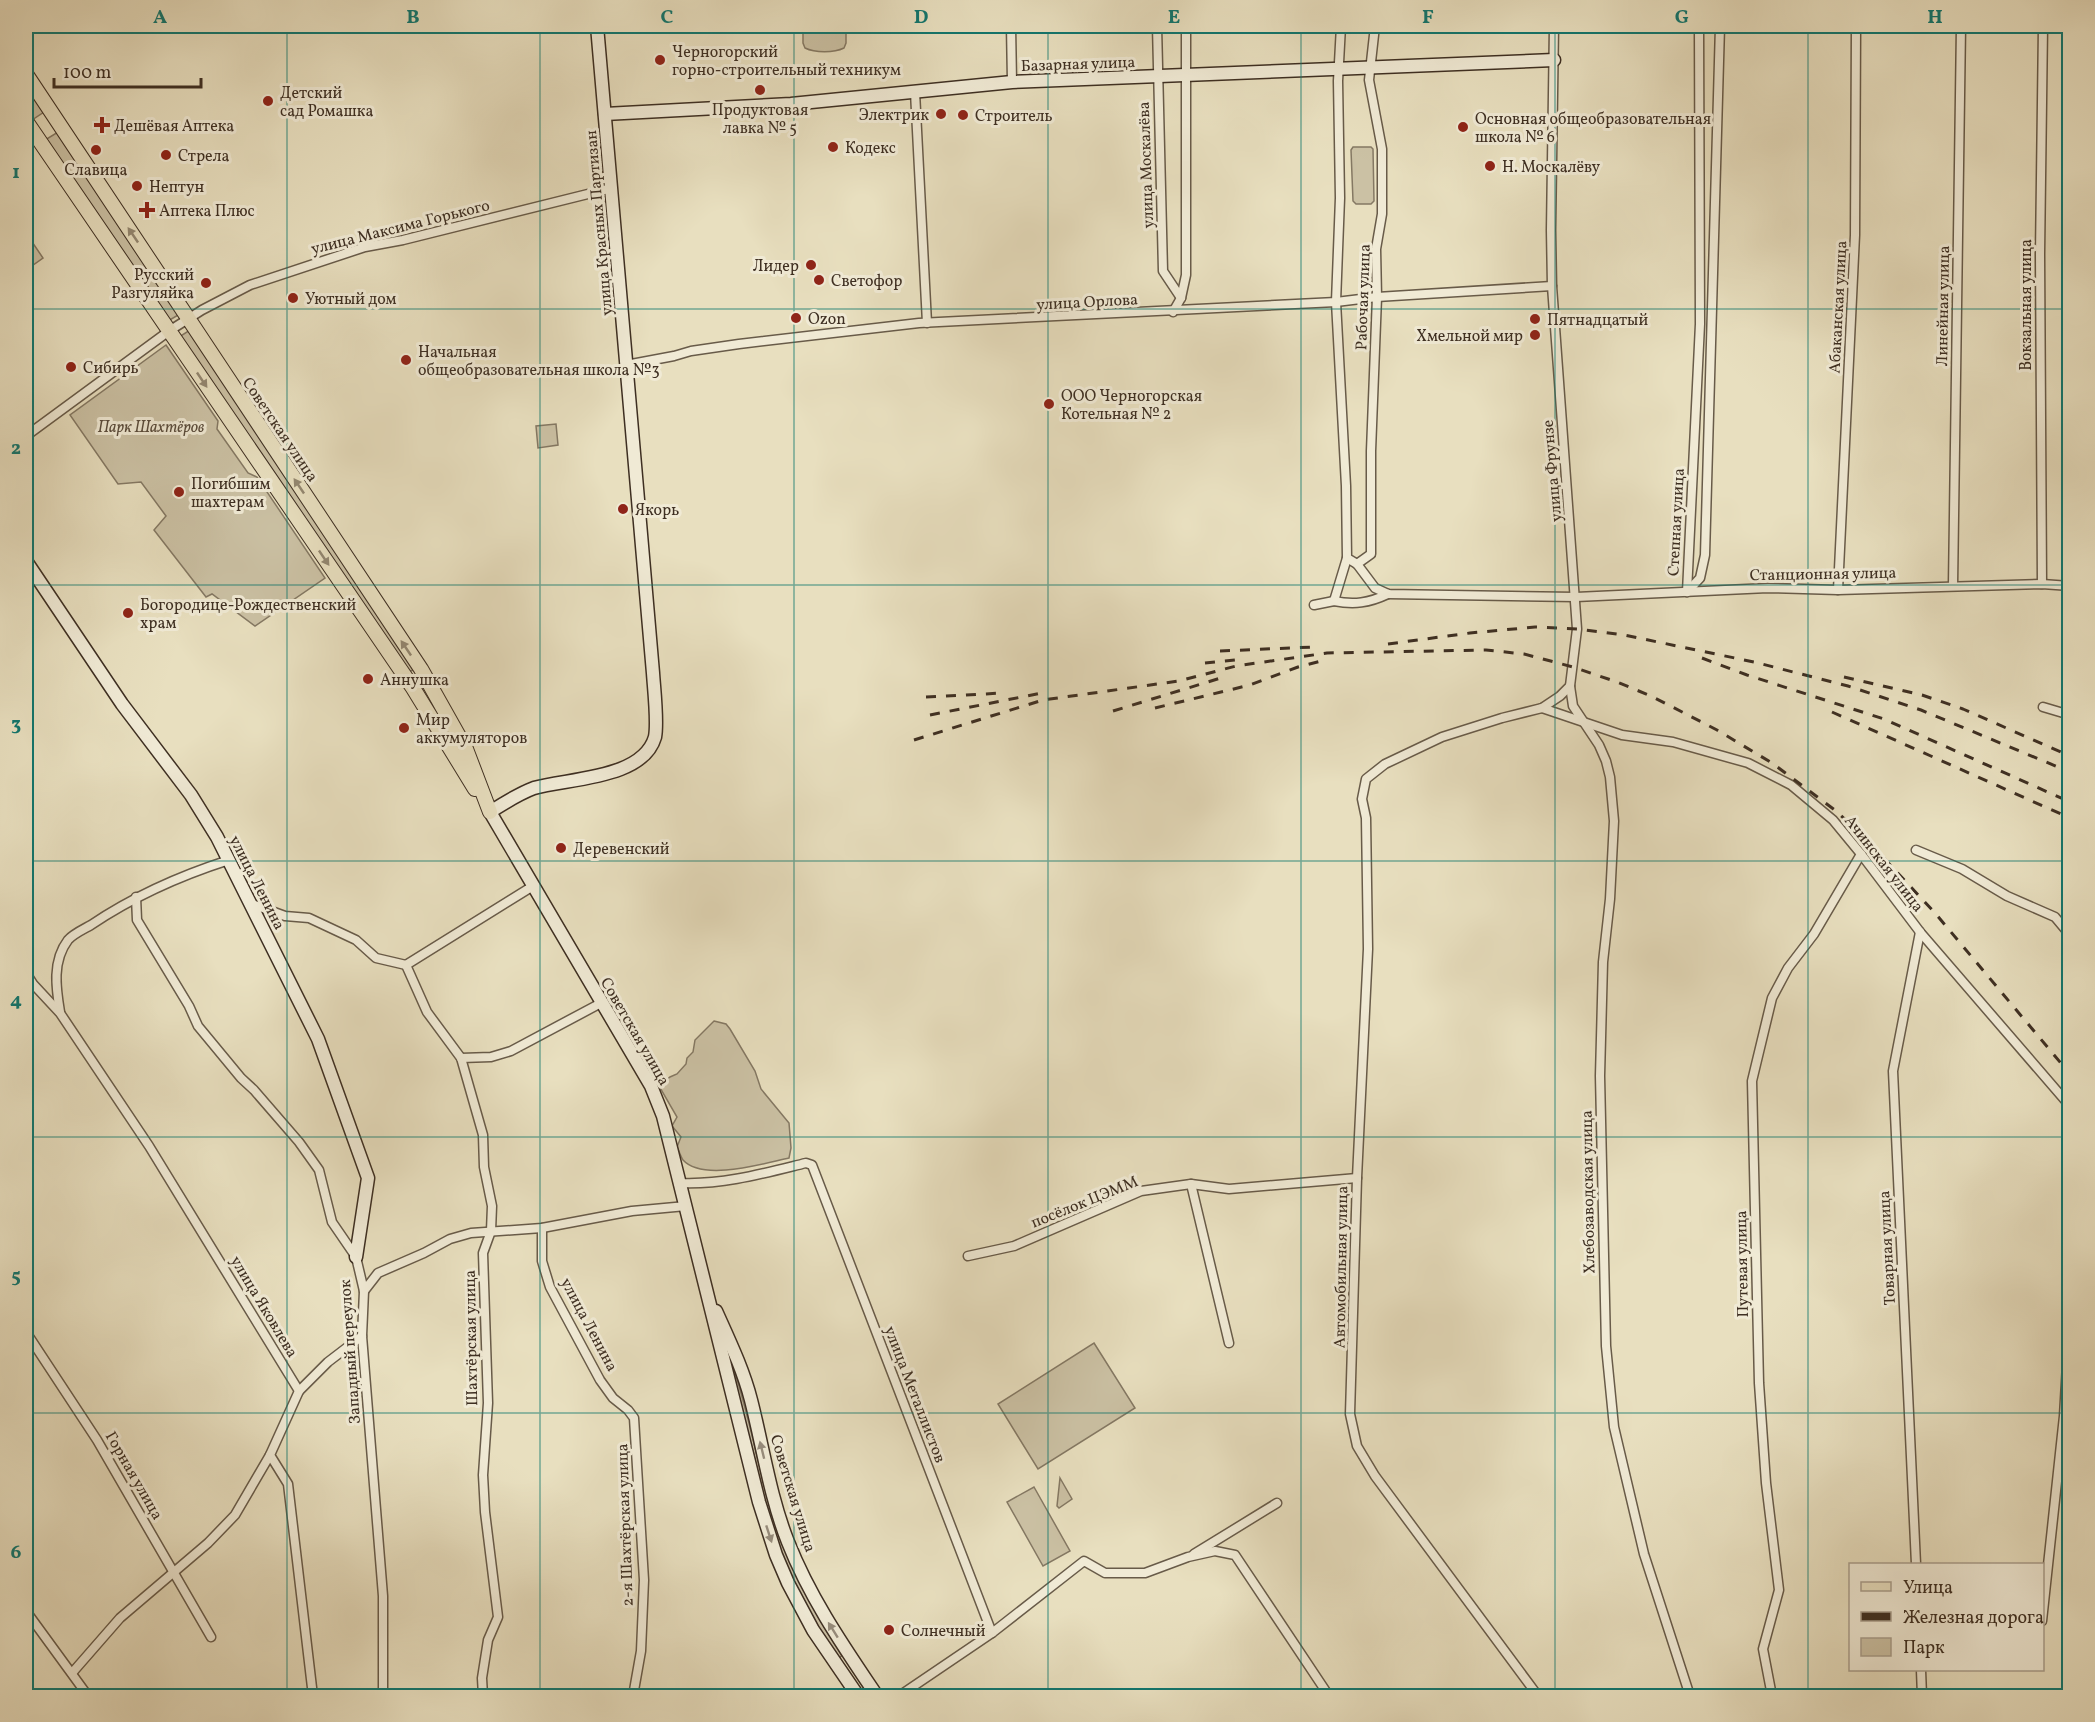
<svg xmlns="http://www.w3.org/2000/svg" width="2095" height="1722" font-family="Vollkorn,serif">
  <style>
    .green { fill: #cbc1a4; stroke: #847863; stroke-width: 1.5 }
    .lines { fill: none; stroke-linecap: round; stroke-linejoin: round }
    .street-casing { stroke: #685b49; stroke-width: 11 }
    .secondary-casing { stroke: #3e2f22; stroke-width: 15 }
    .primary-casing { stroke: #3e2f22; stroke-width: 16 }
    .street { stroke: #f0ead5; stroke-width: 8 }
    .secondary { stroke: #f0ead5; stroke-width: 12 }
    .primary { stroke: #e8dfbf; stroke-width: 14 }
    .rail { stroke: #3e2f22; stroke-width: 3; stroke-dasharray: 10 10; stroke-linecap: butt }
    .oneway { fill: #938770 }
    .oneway2 { fill: #978c7c }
    .grid { fill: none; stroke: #0f766e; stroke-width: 1.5; stroke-opacity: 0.55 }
    .poi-dot { fill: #8f2418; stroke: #f0ead5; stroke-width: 2 }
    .labels { text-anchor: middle; stroke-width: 6; stroke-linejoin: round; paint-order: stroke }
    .poi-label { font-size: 16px; fill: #3e2f22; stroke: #f0ead5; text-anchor: start }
    .street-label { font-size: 16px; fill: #3e2f22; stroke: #f0ead5 }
    .park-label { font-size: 16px; font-style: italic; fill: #5a4c3c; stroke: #f0ead5 }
    .neatline { fill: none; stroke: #0f766e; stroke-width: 2 }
    .grid-label { font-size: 20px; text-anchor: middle; font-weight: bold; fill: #0f766e }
  </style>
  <rect width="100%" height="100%" fill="#e8dfbf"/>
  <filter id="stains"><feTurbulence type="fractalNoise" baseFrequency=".00333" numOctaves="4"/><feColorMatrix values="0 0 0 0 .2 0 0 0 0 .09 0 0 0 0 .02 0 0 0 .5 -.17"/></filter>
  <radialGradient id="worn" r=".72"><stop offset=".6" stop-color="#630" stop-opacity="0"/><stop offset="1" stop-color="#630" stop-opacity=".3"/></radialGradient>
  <g class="green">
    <path d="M803 26H846V43L844 48C834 53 815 53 805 48L803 43Z"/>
    <polygon points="26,84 44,112 32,120 26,110"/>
    <polygon points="58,132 180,314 168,321 45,140"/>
    <polygon points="1353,147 1371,147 1373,149 1374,201 1371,204 1356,204 1353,201 1351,150"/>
    <polygon points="26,233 43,258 26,270"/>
    <polygon points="190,330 415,669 409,672 179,337"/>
    <polygon points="166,345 218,421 217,429 248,473 257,477 325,578 255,626 212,594 206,597 154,530 166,516 141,482 118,484 70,415"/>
    <polygon points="556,424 558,445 538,448 536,426"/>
    <path d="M714 1021 726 1024 730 1029 755 1071 761 1089 789 1123 791 1148 789 1158C765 1163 703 1182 683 1160 681 1157 679 1151 677 1147L681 1137 672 1126 677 1117 659 1086 670 1077 677 1074 686 1064 687 1058 693 1052 695 1040Z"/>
    <polygon points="1094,1343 1135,1408 1038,1469 998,1404"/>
    <path d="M731 1361C750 1415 758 1471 776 1525 791 1571 816 1614 842 1656L838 1658C813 1620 790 1579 775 1536 755 1479 744 1419 731 1361Z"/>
    <polygon points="1060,1478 1072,1499 1059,1508 1057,1506"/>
    <polygon points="1034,1487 1070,1551 1043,1566 1007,1502"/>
  </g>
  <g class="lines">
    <defs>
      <g id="street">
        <polyline points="1011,26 1012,82"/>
        <polyline points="1157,26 1163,271 1181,298"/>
        <polyline points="1341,26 1338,81 1340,198 1336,302 1346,486 1347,558 1357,564"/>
        <polyline points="1375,26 1369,80 1382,149 1382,214 1376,249 1377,297 1371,451 1371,554 1357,564 1375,588 1388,594 1576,597 1768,588 1838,590 2042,584 2070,586"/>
        <polyline points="915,92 927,323"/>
        <polyline points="1173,312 1181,298 1186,275 1186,26"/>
        <polyline points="626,365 674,356 691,351 739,344 919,323 1336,302 1377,297 1552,286"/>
        <polyline points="26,436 169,331 202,310 250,285 365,247 403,240 612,188"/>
        <path d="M1347 558 1334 601C1354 605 1369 603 1388 594"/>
        <polyline points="2042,584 2040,254 2043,26"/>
        <polyline points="1953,586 1961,26"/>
        <polyline points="1838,590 1855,235 1856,26"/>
        <polyline points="1687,592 1700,578 1705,555 1720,26"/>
        <polyline points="1687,592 1700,324 1699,26"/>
        <polyline points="1314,605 1334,601"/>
        <polyline points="1570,686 1573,706 1599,745 1606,761 1610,777 1614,821 1610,899 1603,962 1600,1076 1606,1346 1614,1427 1644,1554 1690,1696"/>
        <polyline points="2043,707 2070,715"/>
        <polyline points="1542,708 1622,735 1673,742 1748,763 1791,785 1833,820 1861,854 1920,932 2070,1106"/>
        <polyline points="1916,850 1962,869 2007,896 2055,917 2070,935"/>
        <polyline points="136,897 137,920 189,1006 198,1026 241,1078 254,1090 299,1142 319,1170 332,1222 356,1257 364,1291 362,1336 383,1596 383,1696"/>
        <polyline points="252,904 285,916 309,918 356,940 376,958 406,965"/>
        <polyline points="26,973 33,984 60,1013 149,1146 299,1391 270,1455 288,1484 313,1696"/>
        <path d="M60 1012C56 988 52 961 68 940 73 934 84 929 91 925 134 896 179 876 229 860"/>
        <polyline points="461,1058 491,1057 511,1051 601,1003"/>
        <path d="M680 1183C723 1185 765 1173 806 1163L812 1165 992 1633"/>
        <polyline points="1191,1184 1229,1343"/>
        <polyline points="542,1228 542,1261 550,1287 600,1380 613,1398 628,1410 634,1418 644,1580 641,1651 633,1696"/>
        <polyline points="968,1256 1014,1246 1141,1191 1191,1184 1229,1189 1357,1178"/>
        <polyline points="364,1291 378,1273 424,1253 450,1239 471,1233 542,1228 632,1211 686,1206"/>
        <polyline points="26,1332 97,1440 211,1637"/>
        <polyline points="299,1391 328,1362 362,1336"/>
        <polyline points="1194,1554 1277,1503"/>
        <polyline points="1916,1564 1893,1071 1920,932"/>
        <polyline points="26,1611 88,1696"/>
        <polyline points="2042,1621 2064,1416 2070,1312"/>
        <polyline points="1921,1670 1922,1696"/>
        <polyline points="72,1673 120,1618 208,1543 235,1515 270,1455"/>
        <polyline points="483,1696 482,1678 488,1640 498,1617 485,1512 483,1475 488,1403 483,1253 491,1231 492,1206 484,1167 483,1135 461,1058 427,1012 406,965 533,886"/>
        <polyline points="899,1696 992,1633 1084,1561 1105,1573 1145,1573 1188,1557 1215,1551 1235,1555 1329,1696"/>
        <polyline points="1538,1696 1375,1476 1357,1446 1350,1414 1357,1178 1368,949 1366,818 1362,799 1366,779 1385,764 1442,737 1502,718 1542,708 1560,696 1570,686 1577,629 1552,286 1551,230 1554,26"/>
        <polyline points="1772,1696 1763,1649 1779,1590 1766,1483 1759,1383 1752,1081 1772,998 1788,968 1814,934 1861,854"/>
      </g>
      <g id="secondary">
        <path d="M597 26 653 673C654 689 658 722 655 737 643 779 569 778 534 788 518 794 504 803 490 812L651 1086 663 1116 759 1502 776 1555 788 1583 813 1630 858 1696"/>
        <polyline points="605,114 791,104 1012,82 1554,60"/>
        <polyline points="26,561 122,704 191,795 217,837 318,1039 368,1178 356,1257"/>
        <path d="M716 1311C729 1340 743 1369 751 1400 763 1447 770 1497 788 1542 810 1598 844 1647 877 1696"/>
      </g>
      <g id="primary">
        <polyline points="26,74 421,669 466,749 490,812"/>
        <polyline points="26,121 413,688 475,789"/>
      </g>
    </defs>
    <use href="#street" class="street-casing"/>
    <use href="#secondary" class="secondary-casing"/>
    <use href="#primary" class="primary-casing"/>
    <use href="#street" class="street"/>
    <use href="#secondary" class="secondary"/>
    <use href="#primary" class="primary"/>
    <g class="rail">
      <polyline points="1388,644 1470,633 1535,627 1577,629 1624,635 1754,662 1848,686 1921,710 2070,772"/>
      <polyline points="1220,651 1313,647"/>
      <polyline points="1702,658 1747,675 1884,719 2070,802"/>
      <polyline points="1205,663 1235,660"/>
      <polyline points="1844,677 1922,695 1963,709 2070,756"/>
      <polyline points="926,697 1003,693"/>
      <polyline points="1155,708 1250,685 1298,667 1325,660"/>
      <polyline points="1113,711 1224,677"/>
      <polyline points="1832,712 2070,818"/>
      <polyline points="930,715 1042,693"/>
      <polyline points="914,740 1043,700 1179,681 1236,666 1327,653 1486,650 1524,654 1573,667 1617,682 1651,696 1717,730 1772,763 1836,811 1867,840 1935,913 2070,1074"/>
    </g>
  </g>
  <defs><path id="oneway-solid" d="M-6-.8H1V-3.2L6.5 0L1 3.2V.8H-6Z" transform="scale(1.5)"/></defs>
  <g class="oneway">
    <use href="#oneway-solid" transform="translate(133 235) rotate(-124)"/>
    <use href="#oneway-solid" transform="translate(202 380) rotate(56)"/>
    <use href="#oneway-solid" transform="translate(299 486) rotate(-124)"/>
    <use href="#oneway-solid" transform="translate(324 558) rotate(56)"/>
    <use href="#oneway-solid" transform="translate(406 648) rotate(-124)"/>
  </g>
  <g class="oneway2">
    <use href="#oneway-solid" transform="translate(762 1450) rotate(-104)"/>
    <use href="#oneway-solid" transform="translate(769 1534) rotate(72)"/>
    <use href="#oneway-solid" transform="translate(833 1630) rotate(-122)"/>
  </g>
  <path class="grid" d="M287 26V1696M540 26V1696M794 26V1696M1048 26V1696M1301 26V1696M1555 26V1696M1808 26V1696M26 309H2070M26 585H2070M26 861H2070M26 1137H2070M26 1413H2070"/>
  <g class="poi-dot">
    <circle cx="660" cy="60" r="6"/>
    <circle cx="760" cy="90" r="6"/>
    <circle cx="268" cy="101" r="6"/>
    <circle cx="941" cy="114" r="6"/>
    <circle cx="963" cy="115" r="6"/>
    <path d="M99 116h6v6h6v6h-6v6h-6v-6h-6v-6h6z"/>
    <circle cx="1463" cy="127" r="6"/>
    <circle cx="833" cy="147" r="6"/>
    <circle cx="96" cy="150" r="6"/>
    <circle cx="166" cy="155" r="6"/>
    <circle cx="1490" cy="166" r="6"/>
    <circle cx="137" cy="186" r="6"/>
    <path d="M144 201h6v6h6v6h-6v6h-6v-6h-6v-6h6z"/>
    <circle cx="811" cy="265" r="6"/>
    <circle cx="819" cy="280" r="6"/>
    <circle cx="206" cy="283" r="6"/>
    <circle cx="293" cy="298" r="6"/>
    <circle cx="796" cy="318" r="6"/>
    <circle cx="1535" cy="319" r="6"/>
    <circle cx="1535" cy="335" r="6"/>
    <circle cx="406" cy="360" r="6"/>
    <circle cx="71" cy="367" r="6"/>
    <circle cx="1049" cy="404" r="6"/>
    <circle cx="179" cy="492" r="6"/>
    <circle cx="623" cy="509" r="6"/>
    <circle cx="128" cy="613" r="6"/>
    <circle cx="368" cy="679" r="6"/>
    <circle cx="404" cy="728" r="6"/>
    <circle cx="561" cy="848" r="6"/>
    <circle cx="889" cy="1630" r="6"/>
  </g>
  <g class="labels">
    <g class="poi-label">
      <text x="672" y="57">Черногорский<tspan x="672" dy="18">горно-строительный техникум</tspan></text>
      <text x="280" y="98">Детский<tspan x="280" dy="18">сад Ромашка</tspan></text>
      <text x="760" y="115" text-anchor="middle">Продуктовая<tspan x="760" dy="18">лавка № 5</tspan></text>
      <text x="929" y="120" text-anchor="end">Электрик</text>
      <text x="975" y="121">Строитель</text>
      <text x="1475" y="124">Основная общеобразовательная<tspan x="1475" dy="18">школа № 6</tspan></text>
      <text x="114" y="131">Дешёвая Аптека</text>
      <text x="845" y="153">Кодекс</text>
      <text x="178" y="161">Стрела</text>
      <text x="1502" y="172">Н. Москалёву</text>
      <text x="96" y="175" text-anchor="middle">Славица</text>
      <text x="149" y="192">Нептун</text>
      <text x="159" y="216">Аптека Плюс</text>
      <text x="799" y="271" text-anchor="end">Лидер</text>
      <text x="194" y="280" text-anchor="end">Русский<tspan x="194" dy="18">Разгуляйка</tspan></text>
      <text x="831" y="286">Светофор</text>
      <text x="305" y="304">Уютный дом</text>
      <text x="808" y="324">Ozon</text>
      <text x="1547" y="325">Пятнадцатый</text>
      <text x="1523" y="341" text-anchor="end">Хмельной мир</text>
      <text x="418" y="357">Начальная<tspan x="418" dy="18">общеобразовательная школа №3</tspan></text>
      <text x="83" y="373">Сибирь</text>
      <text x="1061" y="401">ООО Черногорская<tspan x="1061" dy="18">Котельная № 2</tspan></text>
      <text x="191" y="489">Погибшим<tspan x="191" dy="18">шахтерам</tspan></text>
      <text x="635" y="515">Якорь</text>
      <text x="140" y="610">Богородице-Рождественский<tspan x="140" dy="18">храм</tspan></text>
      <text x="380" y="685">Аннушка</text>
      <text x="416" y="725">Мир<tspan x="416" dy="18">аккумуляторов</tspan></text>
      <text x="573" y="854">Деревенский</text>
      <text x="901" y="1636">Солнечный</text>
    </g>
    <g class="street-label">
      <text transform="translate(1078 63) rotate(-2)" y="6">Базарная улица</text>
      <text transform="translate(1145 165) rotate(-92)" y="6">улица Москалёва</text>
      <text transform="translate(598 223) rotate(-95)" y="6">улица Красных Партизан</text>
      <text transform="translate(400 226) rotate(-14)" y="6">улица Максима Горького</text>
      <text transform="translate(1362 297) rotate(-88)" y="6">Рабочая улица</text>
      <text transform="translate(1087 301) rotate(-3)" y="6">улица Орлова</text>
      <text transform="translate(2025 305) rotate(-90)" y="6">Вокзальная улица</text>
      <text transform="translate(1942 306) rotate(-89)" y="6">Линейная улица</text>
      <text transform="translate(1837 307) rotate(-87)" y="6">Абаканская улица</text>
      <text transform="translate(281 429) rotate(56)" y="6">Советская улица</text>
      <text transform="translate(1551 471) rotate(-95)" y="6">улица Фрунзе</text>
      <text transform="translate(1675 522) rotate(-87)" y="6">Степная улица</text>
      <text transform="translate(1823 573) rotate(-1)" y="6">Станционная улица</text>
      <text transform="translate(1885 863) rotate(52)" y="6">Ачинская улица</text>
      <text transform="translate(258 882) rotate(63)" y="6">улица Ленина</text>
      <text transform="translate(636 1031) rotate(60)" y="6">Советская улица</text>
      <text transform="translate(1587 1192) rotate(-91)" y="6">Хлебозаводская улица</text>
      <text transform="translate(1084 1201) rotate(-22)" y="6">посёлок ЦЭММ</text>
      <text transform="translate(1886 1248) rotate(-93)" y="6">Товарная улица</text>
      <text transform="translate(1741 1264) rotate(-91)" y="6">Путевая улица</text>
      <text transform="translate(1340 1267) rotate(-89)" y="6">Автомобильная улица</text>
      <text transform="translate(265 1306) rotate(59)" y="6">улица Яковлева</text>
      <text transform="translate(590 1324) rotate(62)" y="6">улица Ленина</text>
      <text transform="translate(470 1338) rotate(-91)" y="6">Шахтёрская улица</text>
      <text transform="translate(349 1352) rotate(-94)" y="6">Западный переулок</text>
      <text transform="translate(916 1394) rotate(69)" y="6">улица Металлистов</text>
      <text transform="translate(135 1475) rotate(60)" y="6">Горная улица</text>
      <text transform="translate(794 1493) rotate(73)" y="6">Советская улица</text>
      <text transform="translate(624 1525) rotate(-92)" y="6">2-я Шахтёрская улица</text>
    </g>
    <g class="park-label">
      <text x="151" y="432">Парк Шахтёров</text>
    </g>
  </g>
  <rect width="2095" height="1722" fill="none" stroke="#e8dfbf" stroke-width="66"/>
  <rect x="1849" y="1563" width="195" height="108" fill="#f0ead5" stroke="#a99f8d" stroke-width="1.5"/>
  <rect x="1861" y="1582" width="30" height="9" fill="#e8dfbf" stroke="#a99f8d" stroke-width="1.5"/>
  <text x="1903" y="1593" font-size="18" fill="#3e2f22">Улица</text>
  <rect x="1861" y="1612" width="30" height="9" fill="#3e2f22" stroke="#a99f8d" stroke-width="1.5"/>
  <text x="1903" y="1623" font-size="18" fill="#3e2f22">Железная дорога</text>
  <rect x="1861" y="1638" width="30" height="18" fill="#cbc1a4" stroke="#a99f8d" stroke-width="1.5"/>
  <text x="1903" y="1653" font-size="18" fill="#3e2f22">Парк</text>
  <path d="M54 78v9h147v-9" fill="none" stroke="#3e2f22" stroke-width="3"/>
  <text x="63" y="78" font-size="18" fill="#3e2f22" stroke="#f0ead5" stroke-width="4.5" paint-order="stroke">100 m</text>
  <rect x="33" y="33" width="2029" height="1656" class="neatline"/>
  <g class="grid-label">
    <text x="160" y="23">A</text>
    <text x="413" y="23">B</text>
    <text x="667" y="23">C</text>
    <text x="921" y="23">D</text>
    <text x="1174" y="23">E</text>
    <text x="1428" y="23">F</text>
    <text x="1682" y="23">G</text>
    <text x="1935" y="23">H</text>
    <text x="16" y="178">1</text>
    <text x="16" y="454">2</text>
    <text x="16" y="730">3</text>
    <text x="16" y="1006">4</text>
    <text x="16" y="1282">5</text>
    <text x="16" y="1558">6</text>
  </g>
  <rect width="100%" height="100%" filter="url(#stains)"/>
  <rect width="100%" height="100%" fill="url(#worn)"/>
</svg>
